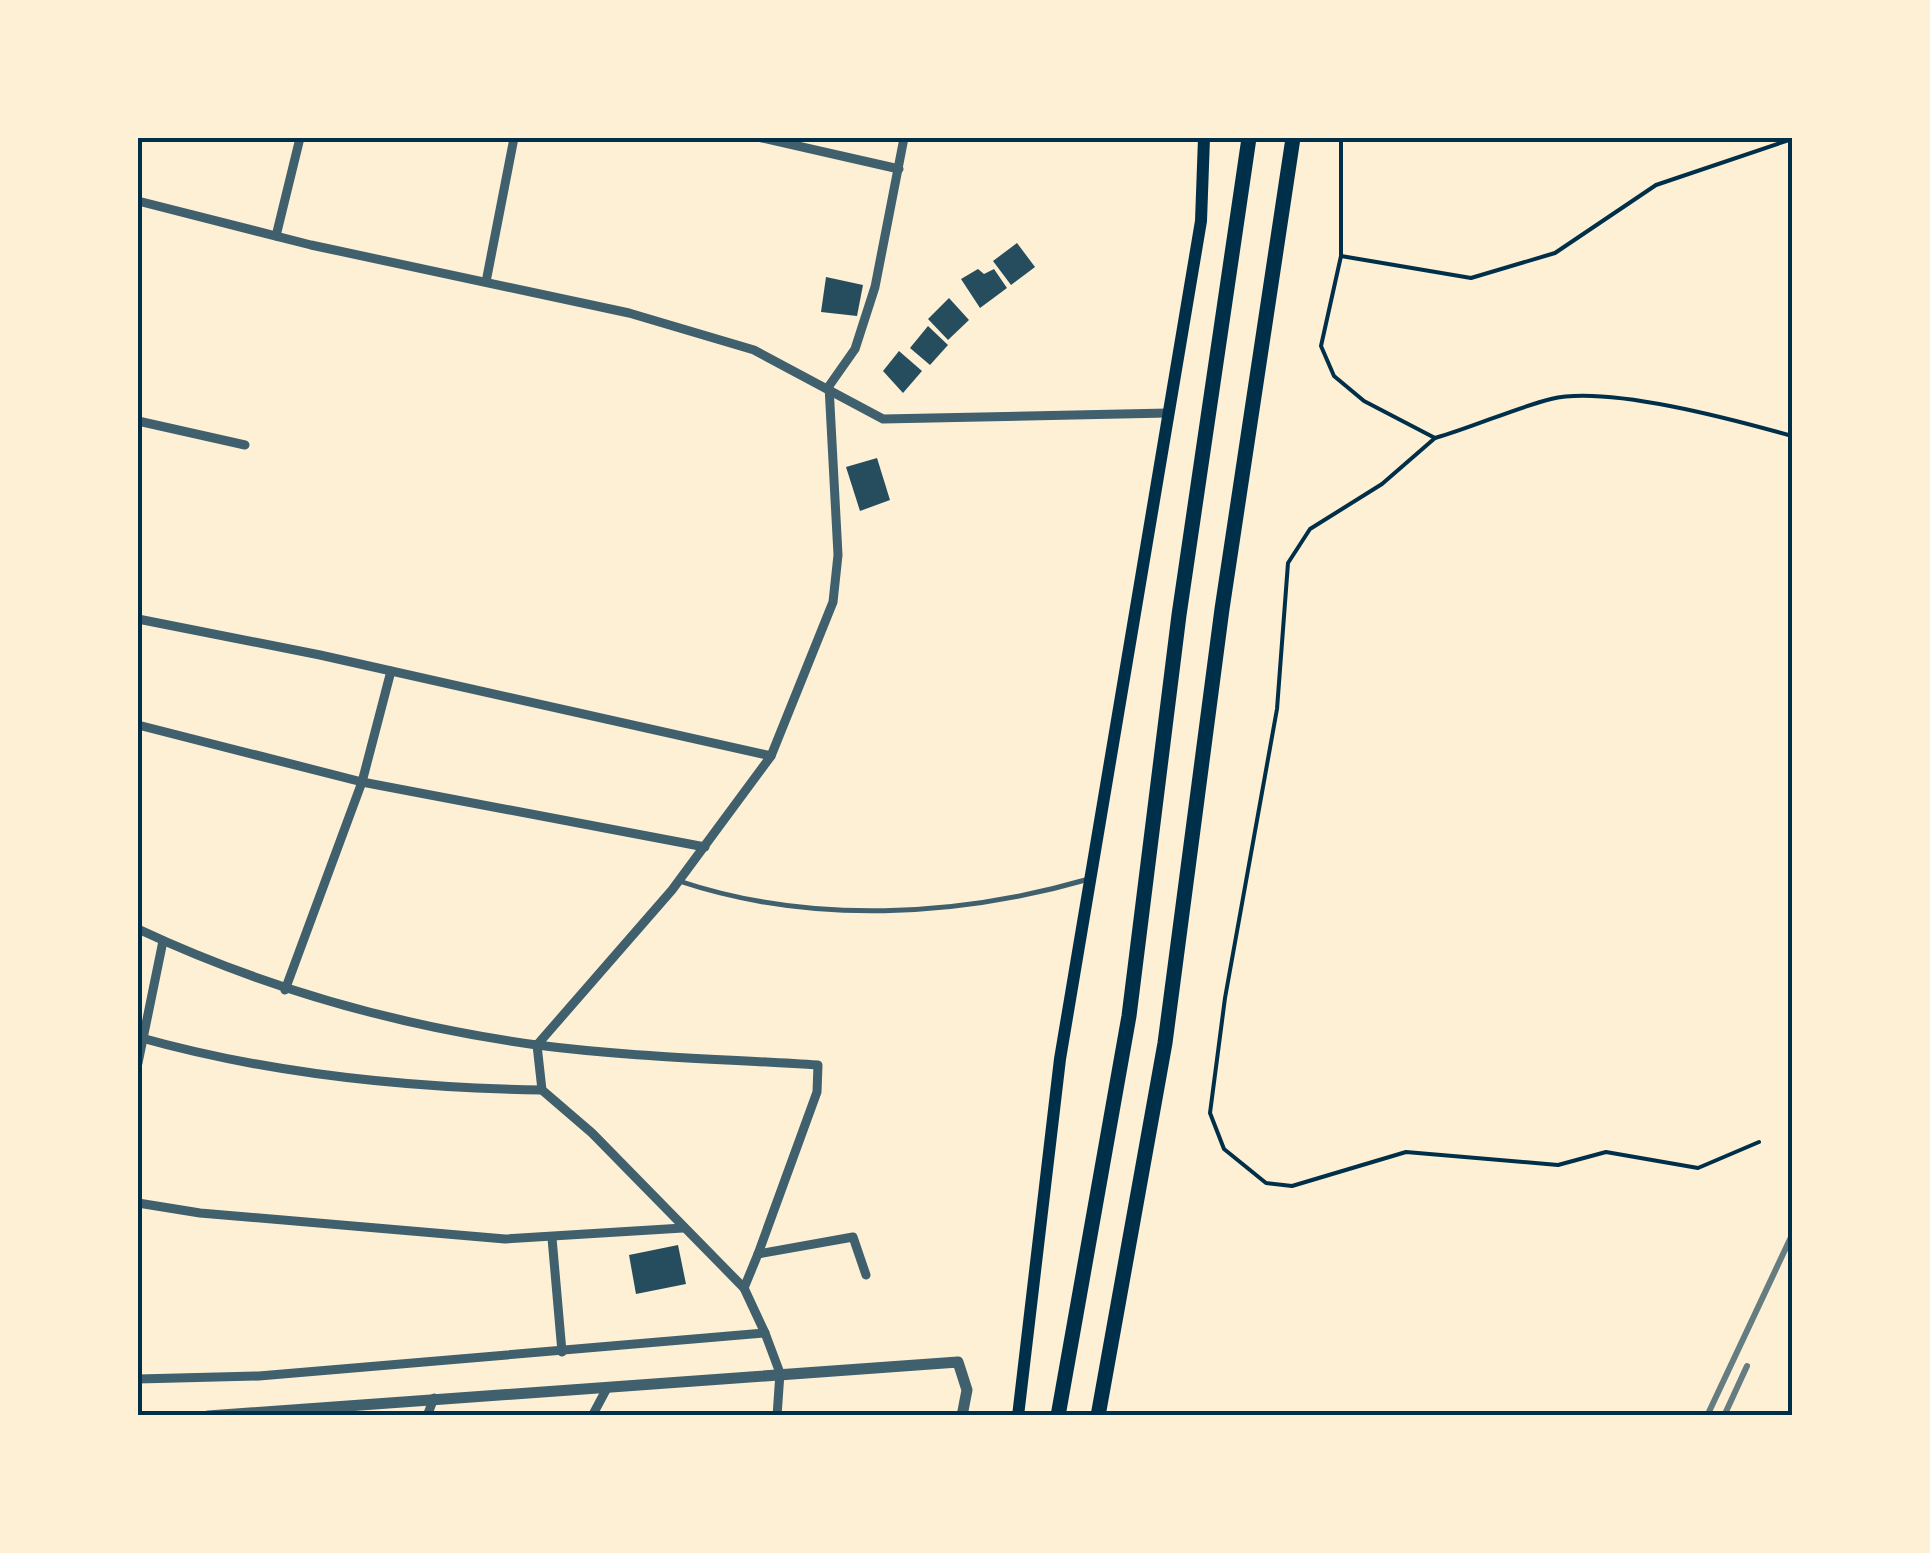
<svg xmlns="http://www.w3.org/2000/svg" width="1930" height="1553" font-family="'Archivo Narrow',sans-serif">
  <style>
    .building { fill: #264d5e }
    .lines { fill: none; stroke-linecap: round; stroke-linejoin: round }
    .path { stroke: #003049; stroke-width: 4 }
    .service { stroke: #3f606c; stroke-width: 5 }
    .minor { stroke: #3f606c; stroke-width: 9 }
    .tertiary { stroke: #3f606c; stroke-width: 11 }
    .secondary { stroke: #003049; stroke-width: 12 }
    .trunk { stroke: #003049; stroke-width: 15 }
    .rail { stroke: #657d81; stroke-width: 6 }
    .neatline { fill: none; stroke: #003049; stroke-width: 4 }
  </style>
  <rect width="100%" height="100%" fill="#fdf0d5"/>
  <g class="building">
    <polygon points="1017,243 1035,267 1011,285 993,261"/>
    <polygon points="978,269 984,274 994,269 1007,288 980,308 961,279"/>
    <polygon points="826,277 863,285 857,316 821,312"/>
    <polygon points="949,298 969,320 948,340 928,319"/>
    <polygon points="928,326 948,345 930,365 910,348"/>
    <polygon points="899,351 922,371 903,393 883,371"/>
    <polygon points="877,458 890,500 860,511 846,467"/>
    <polygon points="678,1245 686,1284 636,1294 629,1255"/>
  </g>
  <g class="lines">
    <g class="path">
      <path d="M1341 138V256L1321 346 1334 376 1364 401 1435 438C1474 427 1512 409 1551 399 1607 385 1735 420 1792 436"/>
      <polyline points="1341,256 1471,278 1555,253 1656,185 1792,139"/>
      <polyline points="1435,438 1382,484 1310,529 1288,563 1277,709 1225,998 1210,1113 1224,1149 1266,1183 1292,1186 1406,1152 1558,1165 1606,1152 1698,1168 1759,1142"/>
    </g>
    <path class="service" d="M679 881C811 925 958 917 1089 879"/>
    <g class="minor">
      <polyline points="762,138 899,169"/>
      <polyline points="138,201 311,245 629,313 754,350 883,419 1168,413"/>
      <polyline points="276,236 300,138"/>
      <polyline points="486,282 514,138"/>
      <polyline points="138,421 245,445"/>
      <polyline points="138,619 320,655 771,756"/>
      <polyline points="138,725 362,782 705,847"/>
      <path d="M138 929C264 988 399 1026 537 1045 630 1057 725 1059 818 1065L817 1092 758 1254"/>
      <polyline points="285,990 362,782 391,671"/>
      <path d="M138 1037C269 1074 406 1088 542 1090"/>
      <polyline points="537,1045 672,890 771,756 833,602 838,555 829,386 855,349 875,287 904,138"/>
      <polyline points="537,1045 542,1090 592,1133 744,1288 765,1333"/>
      <polyline points="138,1063 163,941"/>
      <polyline points="138,1203 200,1213 505,1239 683,1228"/>
      <polyline points="552,1238 562,1352"/>
      <polyline points="744,1288 758,1254 853,1237 866,1275"/>
      <polyline points="138,1379 259,1376 765,1333 780,1373 777,1416"/>
      <polyline points="427,1416 434,1398"/>
      <polyline points="592,1416 607,1388"/>
    </g>
    <polyline class="tertiary" points="208,1416 958,1362 967,1390 962,1416"/>
    <polyline class="secondary" points="1018,1416 1060,1059 1201,221 1204,138"/>
    <g class="trunk">
      <polyline points="1058,1416 1129,1016 1179,615 1249,138"/>
      <polyline points="1098,1416 1165,1043 1222,609 1293,138"/>
    </g>
    <g class="rail">
      <polyline points="1707,1416 1792,1235"/>
      <polyline points="1724,1416 1747,1366"/>
    </g>
  </g>
  <rect width="1930" height="1553" fill="none" stroke="#fdf0d5" stroke-width="280"/>
  <rect x="140" y="140" width="1650" height="1273" class="neatline"/>
</svg>
